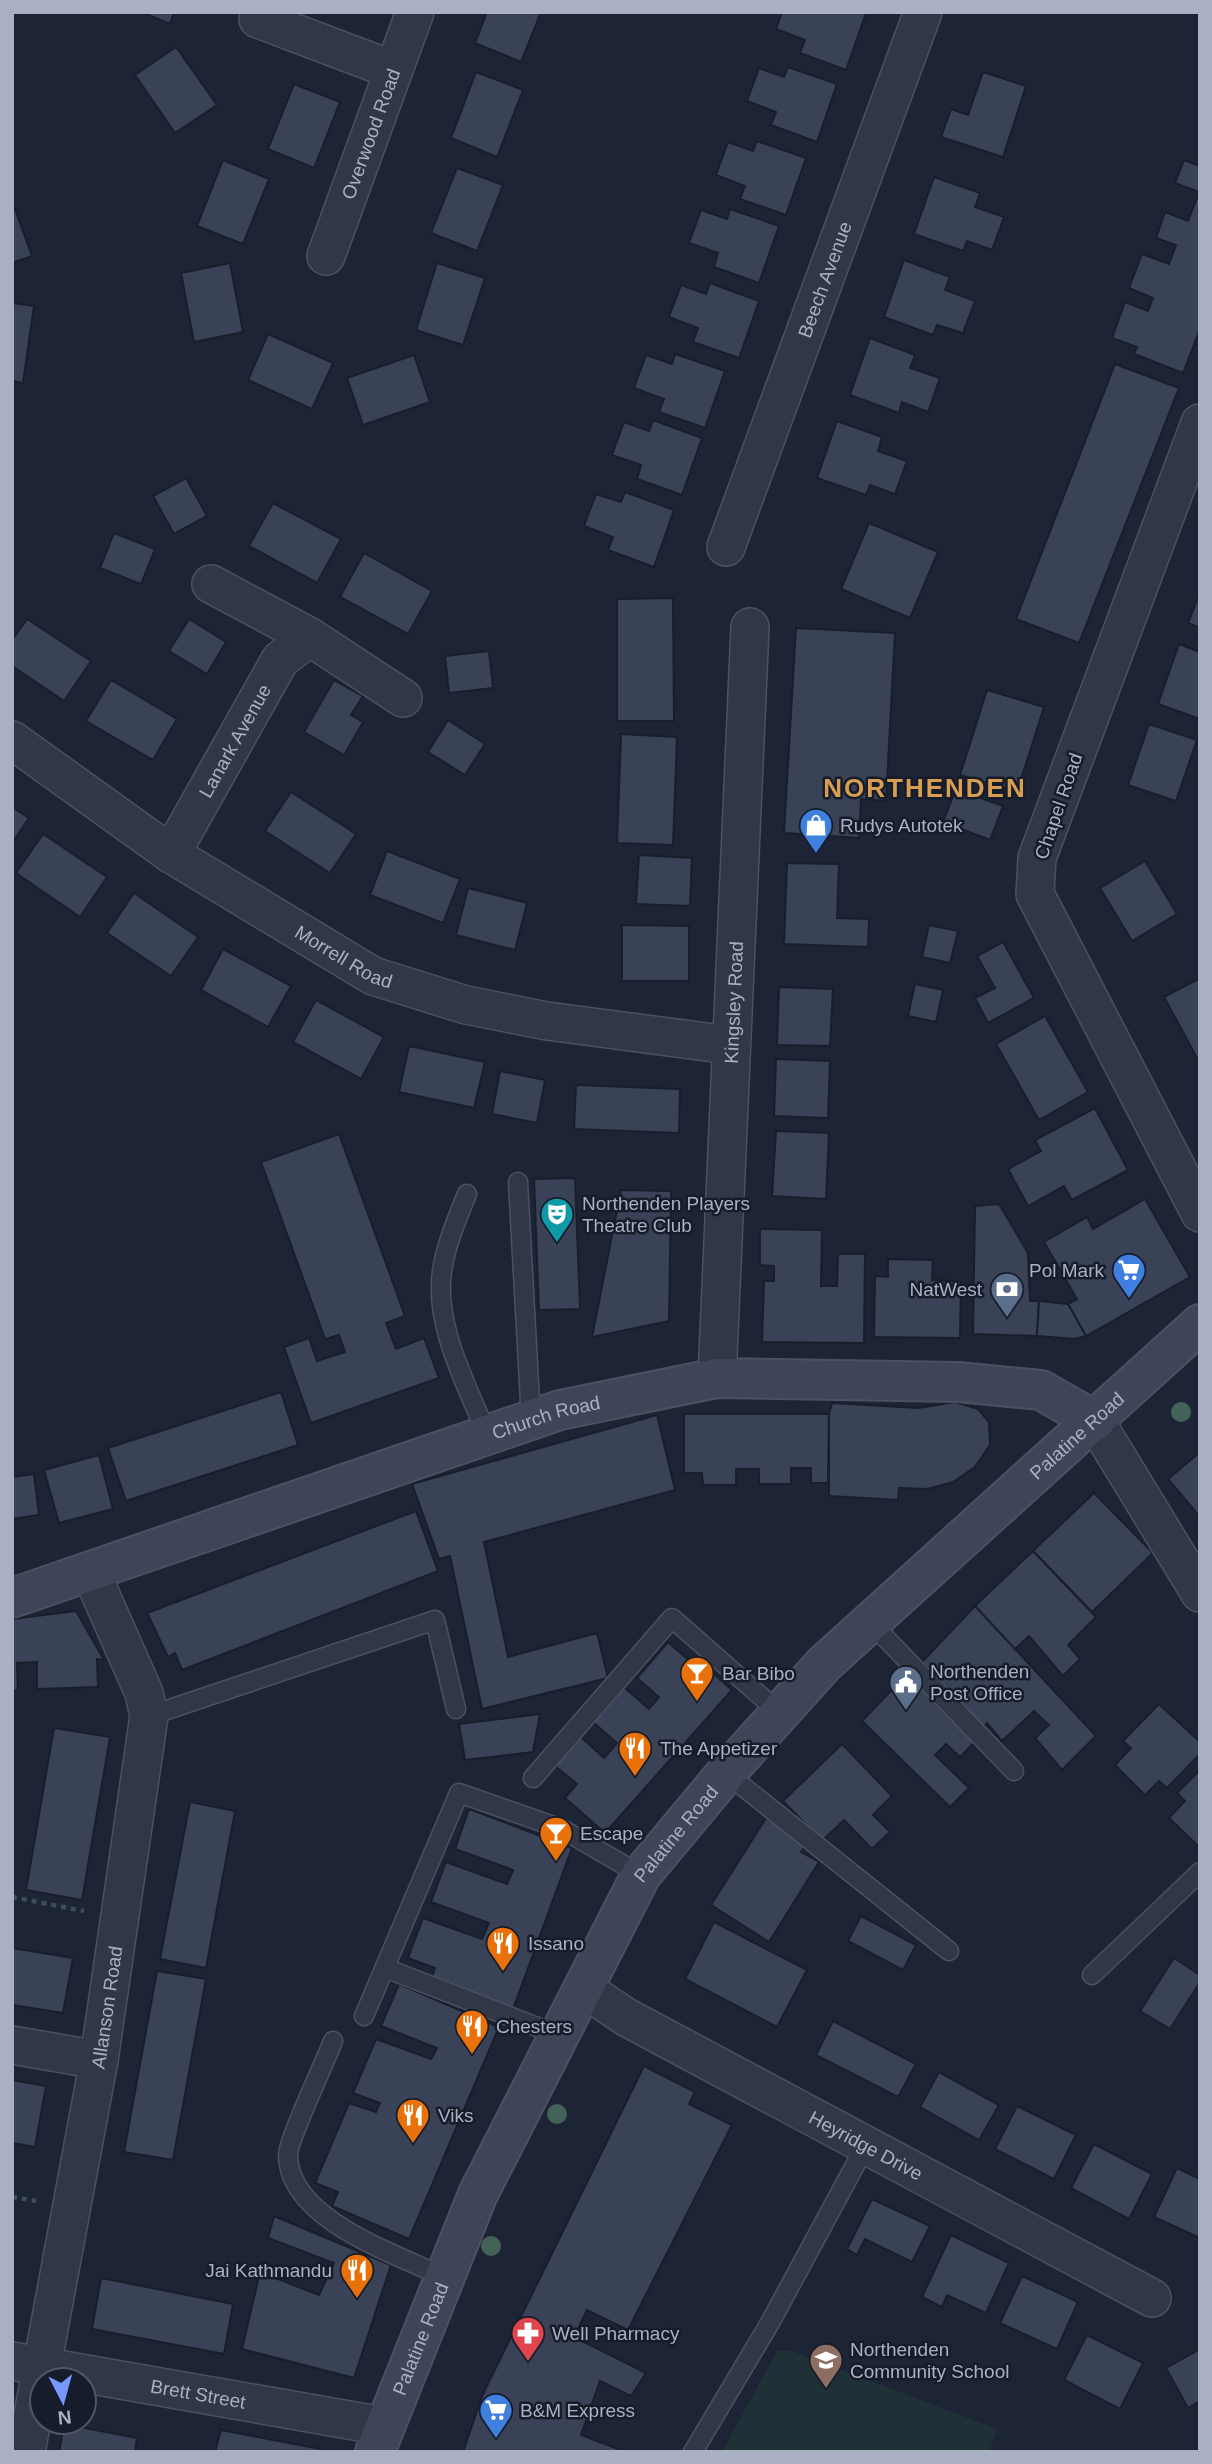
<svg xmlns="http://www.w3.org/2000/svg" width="1212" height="2464" font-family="Arial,sans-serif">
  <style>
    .green { fill: #1f3137 }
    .building { fill: #394257; stroke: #191e2c; stroke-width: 2 }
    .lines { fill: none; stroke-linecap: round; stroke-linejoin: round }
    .service-casing { stroke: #4b5161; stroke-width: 21 }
    .minor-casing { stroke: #4b5161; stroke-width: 40 }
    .secondary-casing { stroke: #4b5161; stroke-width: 42 }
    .path { stroke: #3d4e54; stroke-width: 4.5; stroke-dasharray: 5 5; stroke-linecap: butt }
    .service { stroke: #313746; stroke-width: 18 }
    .minor { stroke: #313746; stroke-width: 37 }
    .secondary { stroke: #3f4559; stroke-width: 38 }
    .tree { fill: #436258 }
    .labels { text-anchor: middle; stroke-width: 5; stroke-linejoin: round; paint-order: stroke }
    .street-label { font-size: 19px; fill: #aab0c4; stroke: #171c2a }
    .poi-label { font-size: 19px; fill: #aab0c4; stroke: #171c2a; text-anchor: start }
    .district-label { font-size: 26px; font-weight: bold; letter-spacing: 2px; fill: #d79e51; stroke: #171c2a }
  </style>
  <rect width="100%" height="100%" fill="#1d2435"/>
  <polygon class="green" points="790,2350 997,2429 989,2452 722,2452 777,2351"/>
  <g class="building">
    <polygon points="141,12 174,12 170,24"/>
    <polygon points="487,12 541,12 521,62 475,43"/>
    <polygon points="782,12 866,13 846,70 800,53 805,40 776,29"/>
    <polygon points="176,47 217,105 175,133 135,75"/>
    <polygon points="788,67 837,84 817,142 771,125 776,112 747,101 759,68 784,77"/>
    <polygon points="476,72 523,90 497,157 451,138"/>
    <polygon points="983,72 1026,86 1003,157 941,137 951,109 968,115"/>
    <polygon points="294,84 340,102 314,168 268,149"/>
    <polygon points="757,141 806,158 786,215 740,199 745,186 716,175 728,142 753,151"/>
    <polygon points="223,160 269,179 243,244 197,226"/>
    <polygon points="1184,160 1200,166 1200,329 1183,373 1134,354 1137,347 1112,338 1125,302 1148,311 1153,298 1129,288 1142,254 1169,264 1176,245 1156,238 1165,212 1188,221 1199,192 1175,183"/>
    <polygon points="457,168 503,185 477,251 431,233"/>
    <polygon points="934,177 980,193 975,207 1004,217 992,250 967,241 963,251 914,234"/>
    <polygon points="12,201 32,256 12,263"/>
    <polygon points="730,209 779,226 759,283 714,267 718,253 689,243 701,210 727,219"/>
    <polygon points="904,260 950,277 945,290 975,301 963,333 937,325 933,335 884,317"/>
    <polygon points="230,263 243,332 194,342 181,273"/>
    <polygon points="437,263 485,278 463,345 416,330"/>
    <polygon points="710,283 759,301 739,358 693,342 698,328 669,317 681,285 706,294"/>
    <polygon points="12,303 34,306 23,383 12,381"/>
    <polygon points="268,334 333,363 312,409 248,380"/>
    <polygon points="870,338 915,355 910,368 940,378 928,412 902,402 899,413 850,395"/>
    <polygon points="675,354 725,371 705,428 659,412 664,399 634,388 646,355 672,364"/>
    <polygon points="414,355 430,402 363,425 347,378"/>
    <polygon points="1115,364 1179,388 1079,643 1016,619"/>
    <polygon points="653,420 702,438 682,495 637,479 641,465 612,455 624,422 649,431"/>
    <polygon points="837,421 882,437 878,451 907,461 895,494 870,485 866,495 817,478"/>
    <polygon points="186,478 207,516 174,534 153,496"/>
    <polygon points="625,492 674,510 654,567 608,550 613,537 584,526 596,494 621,502"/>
    <polygon points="273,503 341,539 317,583 249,546"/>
    <polygon points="869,523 938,552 910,618 841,589"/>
    <polygon points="114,533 155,549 141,584 100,568"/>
    <polygon points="364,553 432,591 408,634 340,597"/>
    <polygon points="1200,593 1200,628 1188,623"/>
    <polygon points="673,598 674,721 617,721 617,599"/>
    <polygon points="27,619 91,661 64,701 12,666 12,640"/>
    <polygon points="189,619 226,642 207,674 169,651"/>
    <polygon points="796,628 895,633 886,801 861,799 859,838 784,833"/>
    <polygon points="1179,644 1200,652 1200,719 1158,704"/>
    <polygon points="489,651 493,688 449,693 445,656"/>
    <polygon points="111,680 177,719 153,760 86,721"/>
    <polygon points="334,680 363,696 351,715 363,722 344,755 304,732"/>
    <polygon points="987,690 1044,707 1017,792 960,775"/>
    <polygon points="448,720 485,744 465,775 428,752"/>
    <polygon points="1149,724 1197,740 1176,801 1128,785"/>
    <polygon points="621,734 677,737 673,845 617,843"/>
    <polygon points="956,789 1003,806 990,840 943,822"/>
    <polygon points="291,792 356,834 330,873 265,831"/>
    <polygon points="12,807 29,818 12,843"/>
    <polygon points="43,834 107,877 80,917 16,873"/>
    <polygon points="387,851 460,879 443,923 370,895"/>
    <polygon points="639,855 692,858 690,906 636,904"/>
    <polygon points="1145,861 1177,914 1132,941 1100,888"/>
    <polygon points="787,863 839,864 837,918 869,919 868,947 784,944"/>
    <polygon points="468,888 527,903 515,950 456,935"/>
    <polygon points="134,893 198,937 171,976 107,933"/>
    <polygon points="622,925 689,926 689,981 622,981"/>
    <polygon points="929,925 958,931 950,963 922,957"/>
    <polygon points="1003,942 1034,998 988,1023 975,998 995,988 977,956"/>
    <polygon points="223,949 291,986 268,1027 201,990"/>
    <polygon points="1200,978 1200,1057 1197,1058 1164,997"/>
    <polygon points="915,984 943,990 936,1022 908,1016"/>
    <polygon points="779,987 833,989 830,1046 777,1045"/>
    <polygon points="316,1000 384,1037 361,1079 293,1042"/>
    <polygon points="1045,1016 1088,1092 1039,1120 996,1044"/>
    <polygon points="409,1046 485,1062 474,1108 399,1092"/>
    <polygon points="776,1059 830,1061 828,1118 774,1116"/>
    <polygon points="500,1071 545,1080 537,1123 492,1114"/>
    <polygon points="576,1085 680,1089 679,1133 574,1129"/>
    <polygon points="1095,1108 1128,1170 1072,1200 1064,1186 1028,1206 1008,1169 1041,1151 1035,1140"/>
    <polygon points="776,1131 829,1133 826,1199 772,1196"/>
    <polygon points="339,1134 405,1316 386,1323 396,1349 424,1338 439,1378 311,1423 284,1347 309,1338 317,1361 345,1352 339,1335 325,1339 261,1162"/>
    <polygon points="575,1178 580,1309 539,1310 534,1179"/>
    <polygon points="621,1190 671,1191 669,1321 592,1337"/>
    <polygon points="1145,1199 1190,1277 1086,1336 1068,1304 1077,1299 1044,1242 1087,1217 1093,1229"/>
    <polygon points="999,1204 1028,1253 1030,1301 1039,1301 1037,1336 973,1334 975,1206"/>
    <polygon points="760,1229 822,1230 821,1286 837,1286 838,1254 865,1254 864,1343 762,1342 764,1281 774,1281 774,1266 760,1265"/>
    <polygon points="888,1259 933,1260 932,1280 961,1281 960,1338 874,1337 875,1276 888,1277"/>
    <polygon points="1039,1301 1068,1304 1086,1336 1075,1339 1037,1336"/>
    <polygon points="281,1392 298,1445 126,1501 108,1448"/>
    <polygon points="955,1402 978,1409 989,1422 990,1445 975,1467 953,1482 927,1489 899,1488 898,1500 829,1496 829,1414 832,1403 918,1408"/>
    <polygon points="684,1414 829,1414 828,1483 811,1483 811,1468 791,1468 791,1484 759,1484 759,1469 736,1469 736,1485 703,1485 702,1473 684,1473"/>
    <polygon points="657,1415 675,1490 484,1542 508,1657 597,1633 608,1678 482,1709 450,1556 439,1559 412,1484"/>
    <polygon points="1200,1452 1200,1517 1168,1479"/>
    <polygon points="99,1455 113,1509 59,1523 44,1470"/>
    <polygon points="34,1474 39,1515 12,1519 12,1477"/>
    <polygon points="1094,1493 1153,1553 1092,1612 1033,1551"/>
    <polygon points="416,1511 438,1571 182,1670 175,1653 168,1657 147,1613"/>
    <polygon points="1033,1551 1096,1617 1068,1645 1080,1659 1063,1676 1029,1636 1014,1650 975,1606"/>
    <polygon points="975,1606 1096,1736 1062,1770 1035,1738 1049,1725 1034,1711 1002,1741 987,1723 984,1727 922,1662"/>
    <polygon points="76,1611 104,1660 97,1659 98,1687 37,1689 37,1662 17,1663 18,1690 12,1691 12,1619"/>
    <polygon points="668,1642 701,1671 705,1666 732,1690 605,1833 565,1798 577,1784 555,1766 581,1737 604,1758 617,1743 593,1722 624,1687 649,1709 659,1697 637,1678"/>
    <polygon points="908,1673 977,1740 960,1757 946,1744 935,1755 969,1788 950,1807 862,1721"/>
    <polygon points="1159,1704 1200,1742 1200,1754 1167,1788 1159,1781 1145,1795 1115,1765 1131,1748 1123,1741"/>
    <polygon points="540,1714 533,1752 465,1760 459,1724"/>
    <polygon points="54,1728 110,1737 82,1900 26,1890"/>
    <polygon points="842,1744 892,1796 873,1815 890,1832 872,1849 844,1820 822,1841 783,1801"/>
    <polygon points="1200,1770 1200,1847 1199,1847 1169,1818 1185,1801 1177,1793"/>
    <polygon points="190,1802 235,1811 206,1968 160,1959"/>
    <polygon points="469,1809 572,1848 513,2009 431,1979 435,1968 408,1958 423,1918 482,1939 489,1923 431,1902 446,1862 507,1884 513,1870 455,1849"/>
    <polygon points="766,1818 807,1844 801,1852 819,1862 769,1942 711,1905"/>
    <polygon points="861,1916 916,1945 903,1970 848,1941"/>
    <polygon points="714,1922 807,1970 777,2027 685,1979"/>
    <polygon points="12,1948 73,1958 63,2013 12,2005"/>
    <polygon points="1174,1958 1200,1975 1200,1982 1170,2029 1140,2011"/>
    <polygon points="157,1971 206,1979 173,2160 124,2152"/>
    <polygon points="399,1984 499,2027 409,2239 332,2206 338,2192 315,2183 349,2103 376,2112 380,2103 353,2093 376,2039 431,2059 437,2048 381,2026"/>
    <polygon points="833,2021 916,2064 898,2097 816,2055"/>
    <polygon points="644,2066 695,2092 689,2104 732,2125 628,2330 587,2310 574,2337 646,2373 631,2396 600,2381 581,2435 626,2452 463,2452 482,2396"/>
    <polygon points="939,2072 999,2105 979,2140 920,2107"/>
    <polygon points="12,2080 46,2086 35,2147 12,2143"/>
    <polygon points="1017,2106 1076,2135 1054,2179 995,2149"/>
    <polygon points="1094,2144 1152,2174 1129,2219 1071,2188"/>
    <polygon points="1177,2168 1200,2179 1200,2238 1154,2217"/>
    <polygon points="872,2199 930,2226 912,2262 865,2239 857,2255 847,2249"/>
    <polygon points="274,2216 391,2265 354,2378 242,2349 260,2272 319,2295 334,2263 268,2238"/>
    <polygon points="951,2235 1009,2263 986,2313 947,2295 942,2307 922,2297"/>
    <polygon points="1022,2276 1078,2302 1057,2349 1000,2323"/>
    <polygon points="101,2278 233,2304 224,2354 92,2329"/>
    <polygon points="1087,2335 1143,2363 1120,2409 1064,2380"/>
    <polygon points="1200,2349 1200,2401 1188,2408 1166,2368"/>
    <polygon points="64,2424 137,2438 135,2452 59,2452"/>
    <polygon points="221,2430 320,2449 319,2452 215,2452"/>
  </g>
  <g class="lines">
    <defs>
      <g id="service">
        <polyline points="518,1182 531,1420"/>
        <path d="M467 1194C457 1219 446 1244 442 1271 434 1326 467 1385 487 1435"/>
        <polyline points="870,1622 1014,1771"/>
        <polyline points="149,1716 435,1620 456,1709"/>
        <polyline points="726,1773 949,1951"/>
        <polyline points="533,1778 672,1618 780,1713"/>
        <polyline points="385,1968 558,2035"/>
        <polyline points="1092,1975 1200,1872"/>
        <polyline points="364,2016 459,1793 562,1829 641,1875"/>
        <path d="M333 2041C326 2060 288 2140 288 2155 288 2219 396 2254 444 2277"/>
        <polyline points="693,2452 771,2321 866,2145"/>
      </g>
      <g id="minor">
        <polyline points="258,19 393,70"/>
        <path id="s1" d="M326 256 415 12"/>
        <polyline points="1200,423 1037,858 1035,894 1200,1213"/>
        <path id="s2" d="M726 547 923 12"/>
        <polyline points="211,584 310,637 403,698"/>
        <path id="s3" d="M12 740 171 854 373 976 466 1005 547 1021 729 1045"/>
        <path id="s4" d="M171 854 280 660 310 637"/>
        <path id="s5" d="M717 1378 750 627"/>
        <polyline points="1095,1421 1200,1593"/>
        <path id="s6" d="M583 1988 626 2017 1152 2298"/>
        <polyline points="12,2045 99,2060"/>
        <path id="s7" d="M12 2361 383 2426"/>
        <path id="s8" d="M26 2452 99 2060 149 1716 144 1693 91 1573"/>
      </g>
      <g id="secondary">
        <path id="s9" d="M12 1598 560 1410 717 1378 958 1382 1041 1390 1095 1421"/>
        <path id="s10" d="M375 2452 478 2194 641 1875 726 1773 824 1664 1200 1324"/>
      </g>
    </defs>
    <use href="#service" class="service-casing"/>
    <use href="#minor" class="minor-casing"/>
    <use href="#secondary" class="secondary-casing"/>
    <g class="path">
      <polyline points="12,1897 84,1911"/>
      <polyline points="12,2197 36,2201"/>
    </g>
    <use href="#service" class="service"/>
    <use href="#minor" class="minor"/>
    <use href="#secondary" class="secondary"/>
  </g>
  <g class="tree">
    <circle cx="1181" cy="1412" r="10"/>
    <circle cx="557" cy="2114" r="10"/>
    <circle cx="491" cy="2246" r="10"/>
  </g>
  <defs>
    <symbol id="shop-pin" viewBox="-11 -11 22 30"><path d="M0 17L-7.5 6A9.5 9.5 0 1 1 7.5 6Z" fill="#3f7fe0" stroke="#171c2a"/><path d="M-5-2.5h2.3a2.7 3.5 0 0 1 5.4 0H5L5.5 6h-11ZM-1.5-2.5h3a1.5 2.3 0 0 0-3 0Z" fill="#fff"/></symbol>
    <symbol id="theatre-pin" viewBox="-11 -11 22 30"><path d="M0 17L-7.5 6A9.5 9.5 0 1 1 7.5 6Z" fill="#0f9aa8" stroke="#171c2a"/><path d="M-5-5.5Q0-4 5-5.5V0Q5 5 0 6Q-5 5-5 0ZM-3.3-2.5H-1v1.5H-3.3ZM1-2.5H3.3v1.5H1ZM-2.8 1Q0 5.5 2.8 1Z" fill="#fff"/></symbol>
    <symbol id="supermarket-pin" viewBox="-11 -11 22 30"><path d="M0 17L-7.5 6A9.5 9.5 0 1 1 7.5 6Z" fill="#3f7fe0" stroke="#171c2a"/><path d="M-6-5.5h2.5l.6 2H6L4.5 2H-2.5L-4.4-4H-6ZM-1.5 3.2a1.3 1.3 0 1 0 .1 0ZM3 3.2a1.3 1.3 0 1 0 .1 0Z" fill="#fff"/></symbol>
    <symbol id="bank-pin" viewBox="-11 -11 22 30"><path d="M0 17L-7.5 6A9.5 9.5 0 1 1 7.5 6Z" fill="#5c6f8a" stroke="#171c2a"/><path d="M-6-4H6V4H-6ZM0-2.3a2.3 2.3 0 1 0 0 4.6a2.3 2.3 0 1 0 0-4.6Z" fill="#fff"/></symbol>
    <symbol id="bar-pin" viewBox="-11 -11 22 30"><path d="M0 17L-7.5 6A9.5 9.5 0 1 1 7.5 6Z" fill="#e8710a" stroke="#171c2a"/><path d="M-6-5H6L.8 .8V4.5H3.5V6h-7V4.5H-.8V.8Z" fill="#fff"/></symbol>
    <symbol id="civic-pin" viewBox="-11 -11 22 30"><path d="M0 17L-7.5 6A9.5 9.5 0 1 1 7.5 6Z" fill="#5c6f8a" stroke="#171c2a"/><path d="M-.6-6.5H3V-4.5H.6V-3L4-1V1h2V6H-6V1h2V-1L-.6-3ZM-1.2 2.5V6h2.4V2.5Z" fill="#fff"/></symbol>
    <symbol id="restaurant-pin" viewBox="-11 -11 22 30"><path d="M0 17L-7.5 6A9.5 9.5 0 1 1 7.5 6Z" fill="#e8710a" stroke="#171c2a"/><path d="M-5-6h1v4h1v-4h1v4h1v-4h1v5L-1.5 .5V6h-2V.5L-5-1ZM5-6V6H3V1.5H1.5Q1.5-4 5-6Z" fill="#fff"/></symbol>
    <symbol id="pharmacy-pin" viewBox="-11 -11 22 30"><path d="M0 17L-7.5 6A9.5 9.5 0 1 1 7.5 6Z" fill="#e0444e" stroke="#171c2a"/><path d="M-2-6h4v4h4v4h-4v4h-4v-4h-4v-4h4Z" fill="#fff"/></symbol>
    <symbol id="school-pin" viewBox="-11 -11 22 30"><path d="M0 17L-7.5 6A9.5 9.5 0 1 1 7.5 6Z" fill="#8d6e63" stroke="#171c2a"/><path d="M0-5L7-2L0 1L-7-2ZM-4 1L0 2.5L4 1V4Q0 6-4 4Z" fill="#fff"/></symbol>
  </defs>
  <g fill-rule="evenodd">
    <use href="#shop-pin" x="797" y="806" width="38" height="52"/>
    <use href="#theatre-pin" x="538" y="1195" width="38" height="52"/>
    <use href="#supermarket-pin" x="1110" y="1251" width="38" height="52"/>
    <use href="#bank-pin" x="988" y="1270" width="38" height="52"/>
    <use href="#bar-pin" x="678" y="1654" width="38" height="52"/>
    <use href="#civic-pin" x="887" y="1663" width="38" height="52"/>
    <use href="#restaurant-pin" x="616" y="1729" width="38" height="52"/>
    <use href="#bar-pin" x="537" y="1814" width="38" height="52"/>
    <use href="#restaurant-pin" x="484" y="1924" width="38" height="52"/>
    <use href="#restaurant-pin" x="453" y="2007" width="38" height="52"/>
    <use href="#restaurant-pin" x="394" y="2096" width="38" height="52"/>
    <use href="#restaurant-pin" x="338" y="2251" width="38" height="52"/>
    <use href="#pharmacy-pin" x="509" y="2314" width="38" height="52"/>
    <use href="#school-pin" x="807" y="2341" width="38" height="52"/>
    <use href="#supermarket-pin" x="477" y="2391" width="38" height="52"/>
  </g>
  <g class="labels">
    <g class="street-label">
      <text dy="7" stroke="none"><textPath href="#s1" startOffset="130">Overwood Road</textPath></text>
      <text dy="7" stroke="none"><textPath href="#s2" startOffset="285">Beech Avenue</textPath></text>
      <text dy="7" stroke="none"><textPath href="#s4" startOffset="130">Lanark Avenue</textPath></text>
      <text transform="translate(1058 806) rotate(-71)" y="7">Chapel Road</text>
      <text dy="7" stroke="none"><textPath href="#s3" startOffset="397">Morrell Road</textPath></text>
      <text dy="7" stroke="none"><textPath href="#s5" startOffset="376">Kingsley Road</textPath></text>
      <text dy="7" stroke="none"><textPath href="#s9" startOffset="564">Church Road</textPath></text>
      <text dy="7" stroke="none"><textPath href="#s10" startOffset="1256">Palatine Road</textPath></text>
      <text dy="7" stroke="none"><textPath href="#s10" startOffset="690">Palatine Road</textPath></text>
      <text dy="7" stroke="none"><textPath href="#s8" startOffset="452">Allanson Road</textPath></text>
      <text dy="7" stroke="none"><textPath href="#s6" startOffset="324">Heyridge Drive</textPath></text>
      <text dy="7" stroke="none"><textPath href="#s10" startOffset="122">Palatine Road</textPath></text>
      <text dy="7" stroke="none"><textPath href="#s7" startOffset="189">Brett Street</textPath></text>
    </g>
    <g class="poi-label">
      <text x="840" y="832">Rudys Autotek</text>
      <text x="582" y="1210">Northenden Players<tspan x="582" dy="22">Theatre Club</tspan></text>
      <text x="1104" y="1277" text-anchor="end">Pol Mark</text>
      <text x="982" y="1296" text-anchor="end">NatWest</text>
      <text x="930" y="1678">Northenden<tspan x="930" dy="22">Post Office</tspan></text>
      <text x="722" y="1680">Bar Bibo</text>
      <text x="660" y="1755">The Appetizer</text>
      <text x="580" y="1840">Escape</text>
      <text x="528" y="1950">Issano</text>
      <text x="496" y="2033">Chesters</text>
      <text x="438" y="2122">Viks</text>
      <text x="332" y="2277" text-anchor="end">Jai Kathmandu</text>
      <text x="552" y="2340">Well Pharmacy</text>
      <text x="850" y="2356">Northenden<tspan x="850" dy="22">Community School</tspan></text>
      <text x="520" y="2417">B&amp;M Express</text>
    </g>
    <g class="district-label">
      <text x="925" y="797">NORTHENDEN</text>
    </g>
  </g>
  <rect width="1212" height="2464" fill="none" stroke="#aab0c4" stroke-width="28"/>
  <g transform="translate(63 2401) rotate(174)"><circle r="33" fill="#171c2a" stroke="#525768" stroke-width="2"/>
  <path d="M0-5L12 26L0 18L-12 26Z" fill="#7697fd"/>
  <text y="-10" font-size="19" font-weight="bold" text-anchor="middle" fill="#aab0c4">N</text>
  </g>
</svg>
